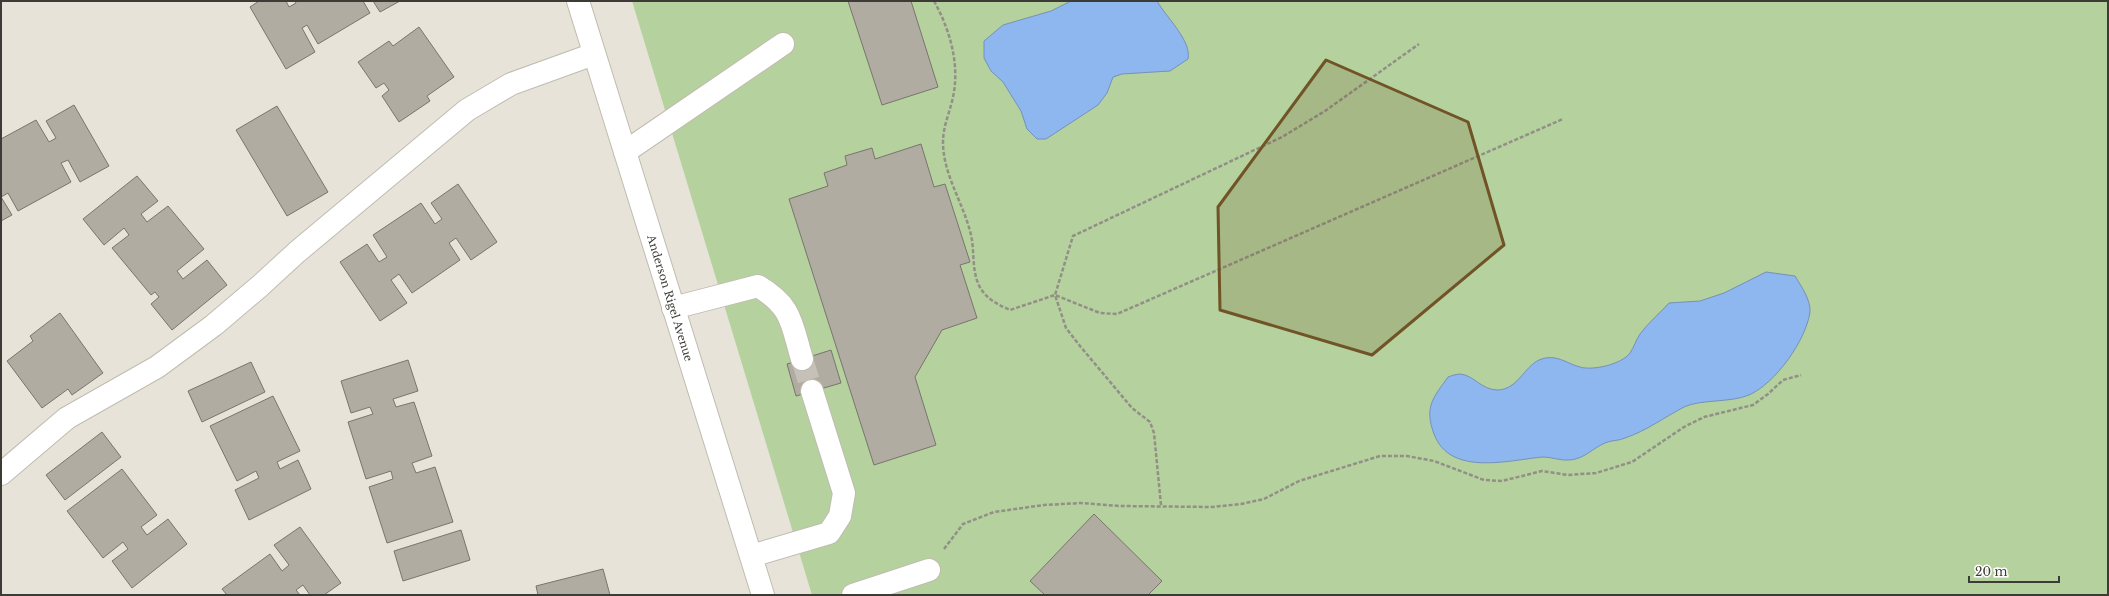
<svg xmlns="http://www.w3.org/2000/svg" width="2109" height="596" font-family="'Libre Baskerville',serif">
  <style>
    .green { fill: #b5d19e }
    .water { fill: #8eb6ef; stroke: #7591b8 }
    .building { fill: #b0aca2; stroke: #79756c }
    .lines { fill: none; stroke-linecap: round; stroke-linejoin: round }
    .minor-tunnel { stroke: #c5c1b8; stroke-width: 22; stroke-dasharray: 22 11; stroke-linecap: butt }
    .minor-casing { stroke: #c0bcb1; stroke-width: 24 }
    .path { stroke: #928f87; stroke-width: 2.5; stroke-dasharray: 4 2; stroke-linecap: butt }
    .minor { stroke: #fff; stroke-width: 22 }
    .marked { fill: #705327; fill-opacity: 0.2; stroke: #705327; stroke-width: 3; stroke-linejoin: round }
    .labels { text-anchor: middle; stroke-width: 3; stroke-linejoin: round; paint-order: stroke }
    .street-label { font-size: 11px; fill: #3c3b36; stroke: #fff }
  </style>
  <rect width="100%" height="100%" fill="#e7e3d8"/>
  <polygon class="green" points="632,1 2108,1 2108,595 812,595"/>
  <g class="water">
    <path d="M1071 1H1157C1166 17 1192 41 1188 59L1170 71 1122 74 1113 77 1107 93 1098 105 1046 139H1037L1027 129 1021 111 1003 82 991 71 984 58V41L1003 25 1051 11Z"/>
    <path d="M1766 272 1795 276C1801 286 1811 300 1810 312 1806 340 1776 383 1749 395 1730 403 1701 399 1684 407 1665 417 1646 431 1625 438 1619 441 1611 440 1605 443 1593 448 1584 459 1570 460 1561 461 1552 457 1543 457 1509 460 1450 477 1434 434 1424 407 1433 398 1448 377 1451 376 1456 374 1460 374 1474 375 1481 390 1498 390 1518 389 1524 367 1539 360 1556 353 1565 363 1580 367 1593 371 1622 364 1630 353 1634 347 1636 340 1640 334 1648 323 1660 313 1669 303L1700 301 1724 293Z"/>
  </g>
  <g class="building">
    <polygon points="259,1 286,1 289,7 296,3 295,1 363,1 370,13 318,44 307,25 302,28 315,52 286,69 250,7"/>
    <polygon points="373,1 400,1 380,12"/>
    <polygon points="848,1 911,1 938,87 882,105"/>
    <polygon points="419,27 454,77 427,96 430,101 399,122 382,96 389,90 384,83 376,88 358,62 389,41 393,46"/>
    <polygon points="74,105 109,166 80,182 68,160 61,163 71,182 18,211 8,193 1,197 12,215 1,221 1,139 36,120 49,142 56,138 46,121"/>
    <polygon points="277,106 328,192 287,216 236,130"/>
    <polygon points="921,144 934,187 945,184 970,262 960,265 977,318 942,330 915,377 936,445 874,465 789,199 828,186 824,173 847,165 845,156 872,148 875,159"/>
    <polygon points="137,176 158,201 141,214 147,222 168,206 204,249 177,271 183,279 207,260 227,285 172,330 151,304 159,297 155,292 151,295 112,248 129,235 124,228 104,245 83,219"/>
    <polygon points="458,184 497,242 471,260 456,238 449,243 460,260 412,293 399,274 391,280 407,303 380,321 340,262 367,244 379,262 387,257 373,235 421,203 435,224 442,219 431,203"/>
    <polygon points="60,313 103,373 72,395 68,389 42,408 7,361 33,341 30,336"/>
    <polygon points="831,350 841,383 796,396 787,364"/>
    <polygon points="408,360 418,391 393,399 396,407 414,402 432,456 412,463 416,473 435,467 453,522 387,543 369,487 393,479 391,471 366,479 348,422 373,414 370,407 351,413 341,381"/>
    <polygon points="251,362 265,392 202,422 188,391"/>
    <polygon points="273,396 300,451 277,462 280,469 298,460 311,489 249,520 235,490 259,478 256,471 237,481 210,426"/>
    <polygon points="102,432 121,457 65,500 46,475"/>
    <polygon points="122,469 157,515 141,527 147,535 168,519 187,544 132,588 112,561 128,549 123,542 103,558 67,511"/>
    <polygon points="1094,514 1162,581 1148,595 1045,595 1030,581"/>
    <polygon points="300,527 341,583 324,595 310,595 303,585 296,590 300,595 227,595 222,589 270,554 282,571 289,565 274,545"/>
    <polygon points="461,530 470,560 403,581 394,551"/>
    <polygon points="603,569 610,595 538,595 536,586"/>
  </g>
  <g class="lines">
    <polyline class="minor-tunnel" points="802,359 812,391"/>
    <defs>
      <g id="minor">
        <polyline points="578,1 763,595"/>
        <polyline points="625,152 783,44"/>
        <path d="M673 308 758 286C793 307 791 323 802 359"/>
        <polyline points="1,474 67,418 157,367 214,325 260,286 297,252 467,110 511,84 594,54"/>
        <polyline points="751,556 829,533 840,516 844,493 812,391"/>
        <polyline points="853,595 929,570"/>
      </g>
    </defs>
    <use href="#minor" class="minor-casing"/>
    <g class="path">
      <path d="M934 1C950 30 960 64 953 97 950 112 943 126 943 142 943 175 964 204 971 235 975 252 971 273 981 289 988 300 999 305 1010 310L1055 295 1100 313 1117 314 1563 119"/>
      <polyline points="1161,505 1154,433 1150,422 1132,408 1080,346 1066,328 1055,295 1073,236 1282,137 1325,111 1419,44"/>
      <polyline points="944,549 963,524 994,512 1044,505 1081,503 1120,506 1212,507 1241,504 1264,499 1299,481 1380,456 1407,456 1434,461 1484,480 1502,481 1542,471 1568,475 1596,473 1632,462 1684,427 1704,417 1753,405 1768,394 1783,380 1801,375"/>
    </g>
    <use href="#minor" class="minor"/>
  </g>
  <path class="marked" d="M1326 60 1468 122 1504 245 1372 355 1220 310 1218 207Z"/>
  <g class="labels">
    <g class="street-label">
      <text transform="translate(670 298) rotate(73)" y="4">Anderson Rigel Avenue</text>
    </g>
  </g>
  <rect width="2109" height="596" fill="none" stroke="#3c3b36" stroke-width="4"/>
  <path d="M1969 576v6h90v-6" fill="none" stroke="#3c3b36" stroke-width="2"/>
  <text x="1975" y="576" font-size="12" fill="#3c3b36" stroke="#ffffff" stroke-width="3" paint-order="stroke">20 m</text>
</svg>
